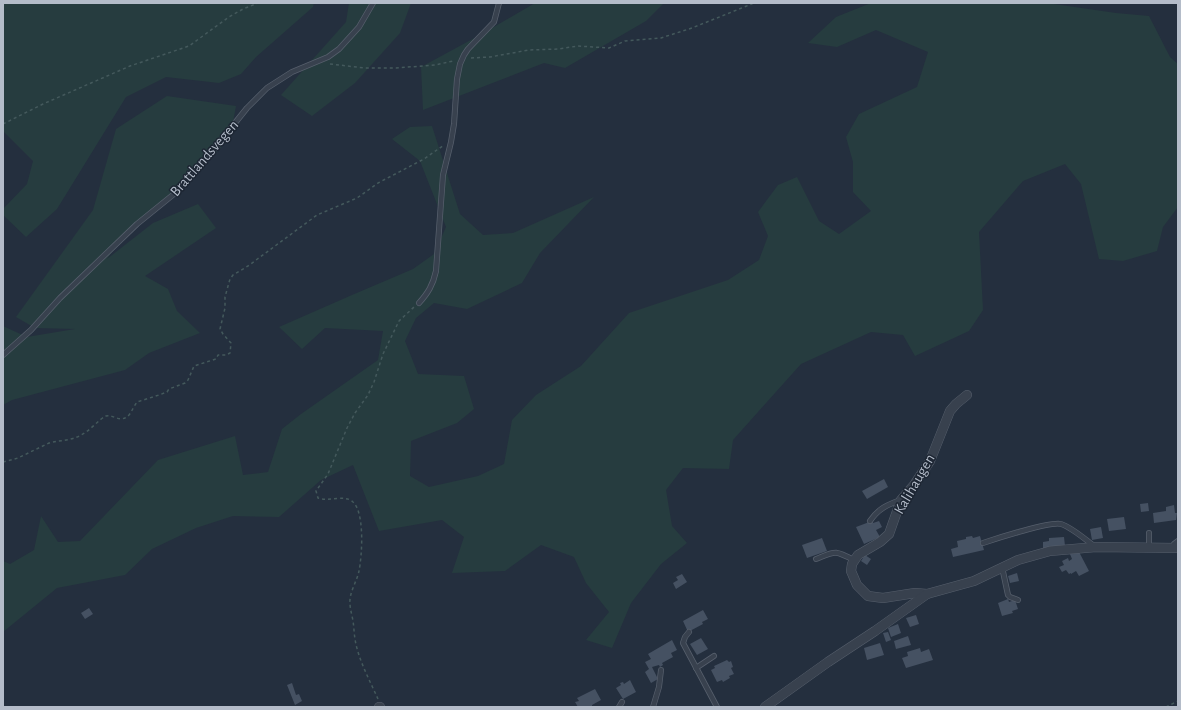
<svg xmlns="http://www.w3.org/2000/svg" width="1181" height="710" font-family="'Alegreya Sans',sans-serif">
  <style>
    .green { fill: #263c3f }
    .building { fill: #455162 }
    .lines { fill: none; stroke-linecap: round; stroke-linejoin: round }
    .service-casing { stroke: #565f6c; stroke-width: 6 }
    .minor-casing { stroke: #565f6c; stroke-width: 10 }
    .path { stroke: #44595c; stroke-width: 1.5; stroke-dasharray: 3 3; stroke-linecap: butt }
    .service { stroke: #38414e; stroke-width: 4.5 }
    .minor { stroke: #38414e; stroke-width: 9 }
    .labels { text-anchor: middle; stroke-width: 3; stroke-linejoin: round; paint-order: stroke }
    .street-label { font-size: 15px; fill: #b4bcc9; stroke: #1d2633 }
  </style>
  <rect width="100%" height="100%" fill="#242f3e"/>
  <g class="green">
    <polygon points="3,3 314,3 313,7 256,57 241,74 219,83 166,77 126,97 57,209 26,237 3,215 3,209 27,184 33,161 3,131"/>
    <polygon points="349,3 411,3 400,33 355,83 312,116 281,95 346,22"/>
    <polygon points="535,3 664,3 646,21 565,68 544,63 423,110 421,67 480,35"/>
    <polygon points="871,3 1047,3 1116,13 1149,16 1170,57 1178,64 1178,207 1163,227 1157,251 1123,261 1099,259 1081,184 1065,164 1023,181 979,232 983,310 969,331 915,356 903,335 871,332 801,364 733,440 729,469 683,468 666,490 672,526 687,543 661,564 631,603 612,648 586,640 609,612 586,583 574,557 541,545 505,571 452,573 464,537 442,520 379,531 353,465 321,480 279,517 233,516 196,528 152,549 125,575 57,588 3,632 3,561 10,564 34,550 41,516 58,542 80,541 158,460 235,436 243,475 268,472 282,429 301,414 378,360 383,331 325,328 302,349 279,327 352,295 413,269 434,254 446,227 420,161 392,139 410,127 432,126 460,214 483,235 513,233 594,197 540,253 522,283 467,309 434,303 416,318 405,341 418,374 464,376 474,409 457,423 411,441 410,476 429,487 478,476 504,464 512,420 536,395 581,366 629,313 728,280 759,260 768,236 758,212 778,185 797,177 819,221 839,234 871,211 853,192 853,162 846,137 859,114 917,87 928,52 876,30 837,47 808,43 836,17"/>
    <polygon points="167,96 236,106 230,138 193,177 130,228 107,259 153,223 198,204 216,228 145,276 168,289 177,311 200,333 149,353 125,370 12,400 3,405 3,326 27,337 75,329 35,328 16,317 93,210 116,129"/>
  </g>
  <g class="building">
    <polygon points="884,479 888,487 867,499 862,491"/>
    <polygon points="1148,503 1149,511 1141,512 1140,504"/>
    <polygon points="1174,505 1175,513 1177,513 1176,520 1154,523 1153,513 1166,511 1166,507"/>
    <polygon points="1124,517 1126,529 1109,531 1107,519"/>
    <polygon points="872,521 873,523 879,521 882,527 876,530 880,537 864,544 856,527"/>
    <polygon points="1101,527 1103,538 1092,540 1090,529"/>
    <polygon points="972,536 973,538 980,536 984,550 953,557 951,549 958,547 957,541 966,539 966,537"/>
    <polygon points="1064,537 1065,546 1043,549 1043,542 1049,541 1049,538"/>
    <polygon points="822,538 827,551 807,558 802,545"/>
    <polygon points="1078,550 1089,571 1079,576 1076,571 1071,574 1071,573 1069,574 1066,570 1062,572 1059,567 1064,565 1062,561 1068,558 1069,561 1072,559 1070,554"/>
    <polygon points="865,555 871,559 867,565 861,561"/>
    <polygon points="1017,573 1019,581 1010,583 1008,576"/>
    <polygon points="682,574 687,582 676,589 673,583 678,580 676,577"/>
    <polygon points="1008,599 1009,602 1015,600 1018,609 1012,611 1013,613 1002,616 998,603"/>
    <polygon points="89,608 93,614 85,619 81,613"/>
    <polygon points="703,610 708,619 702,622 703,624 688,632 683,621"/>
    <polygon points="916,615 919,624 910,627 906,618"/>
    <polygon points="898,624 901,633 891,637 888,628"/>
    <polygon points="888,632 891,640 886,642 883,633"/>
    <polygon points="908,636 911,645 896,649 894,641"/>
    <polygon points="701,638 708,649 697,655 690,644"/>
    <polygon points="672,640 677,650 671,653 673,657 662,663 663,665 660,667 659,665 652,667 658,679 651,683 645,672 649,669 645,662 651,659 648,654"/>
    <polygon points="880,643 884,655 867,660 864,648"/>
    <polygon points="920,648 921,652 929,649 933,660 906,668 902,658 908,656 907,652"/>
    <polygon points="727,660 729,662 731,661 733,667 731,668 734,674 729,676 730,678 723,682 722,680 717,682 711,670 715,668 714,666"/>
    <polygon points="630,680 636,692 623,699 616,688 621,685 620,683 623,682 624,684"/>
    <polygon points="292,683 296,695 299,694 302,701 295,705 287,685"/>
    <polygon points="595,689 601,700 592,705 592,706 590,707 578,707 575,702 579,701 577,698"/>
  </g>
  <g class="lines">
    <defs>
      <g id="service">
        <path d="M419 303C428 293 433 285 436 271L443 175 451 142 454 124 457 79 460 64 464 55 468 49 494 22 499 3"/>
        <polyline points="3,355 31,330 60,298 137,224 174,194 198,169 247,108 267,88 292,72 328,57 339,49 359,27 373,3"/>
        <path d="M870 521C878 509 888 504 901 500"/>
        <path d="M983 543C995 539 1051 521 1061 524 1071 527 1085 539 1094 546"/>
        <polyline points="1149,548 1149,533"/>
        <polyline points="1173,548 1174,544 1178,541"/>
        <path d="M816 559C836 551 834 550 854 560"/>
        <polyline points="1002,567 1008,595 1010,597 1018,600"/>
        <polyline points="689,632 685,637 683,643 717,707"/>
        <polyline points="696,668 714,656"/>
        <polyline points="619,707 622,702"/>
        <polyline points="653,707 659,687 661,670"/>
      </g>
      <g id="minor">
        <polyline points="927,594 915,593 883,598 868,596 857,585 851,571 852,564 858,555 880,542 889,534 901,500 914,485 930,461 950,411 956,404 967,395"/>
        <polyline points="379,707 380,707"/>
        <polyline points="765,707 828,662 875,631 927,594 974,581 1018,560 1050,551 1096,547 1178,548"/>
      </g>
    </defs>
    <use href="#service" class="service-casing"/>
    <use href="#minor" class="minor-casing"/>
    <g class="path">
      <polyline points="3,4 5,3"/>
      <polyline points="471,58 490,57 529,50 558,49 578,46 609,48 625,41 661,38 692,28 754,3"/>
      <polyline points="330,64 365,68 396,68 435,65 453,61"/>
      <polyline points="3,124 43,104 130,66 189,46 229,17 243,9 258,3"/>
      <path d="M3 462 18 458 49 443C60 440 71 441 81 435 90 431 99 419 106 416 114 414 120 424 129 415 132 411 134 406 137 402L159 395 167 392 169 389 185 383 188 380 194 366 216 359 218 355H226L230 353 231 343 223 334 220 329 225 308V297L230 279 233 275 248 266 317 215 357 198 378 183 424 159 444 145"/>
      <path d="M378 699C370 681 358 659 355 639 354 633 354 627 353 621 352 615 350 609 350 603 349 593 357 581 359 571 362 556 365 513 353 502 345 494 328 502 318 498L316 491 328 474 347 428 355 413 368 395 374 382 383 354 399 321 414 307"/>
      <polyline points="1166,707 1178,701"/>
    </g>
    <use href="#service" class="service"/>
    <use href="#minor" class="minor"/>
  </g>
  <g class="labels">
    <g class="street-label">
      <text transform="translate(204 158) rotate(-49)" y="5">Brattlandsvegen</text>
      <text transform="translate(914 484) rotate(-60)" y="5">Kalihaugen</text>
    </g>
  </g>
  <rect width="1181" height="710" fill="none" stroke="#b4bcc9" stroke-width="8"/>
</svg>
